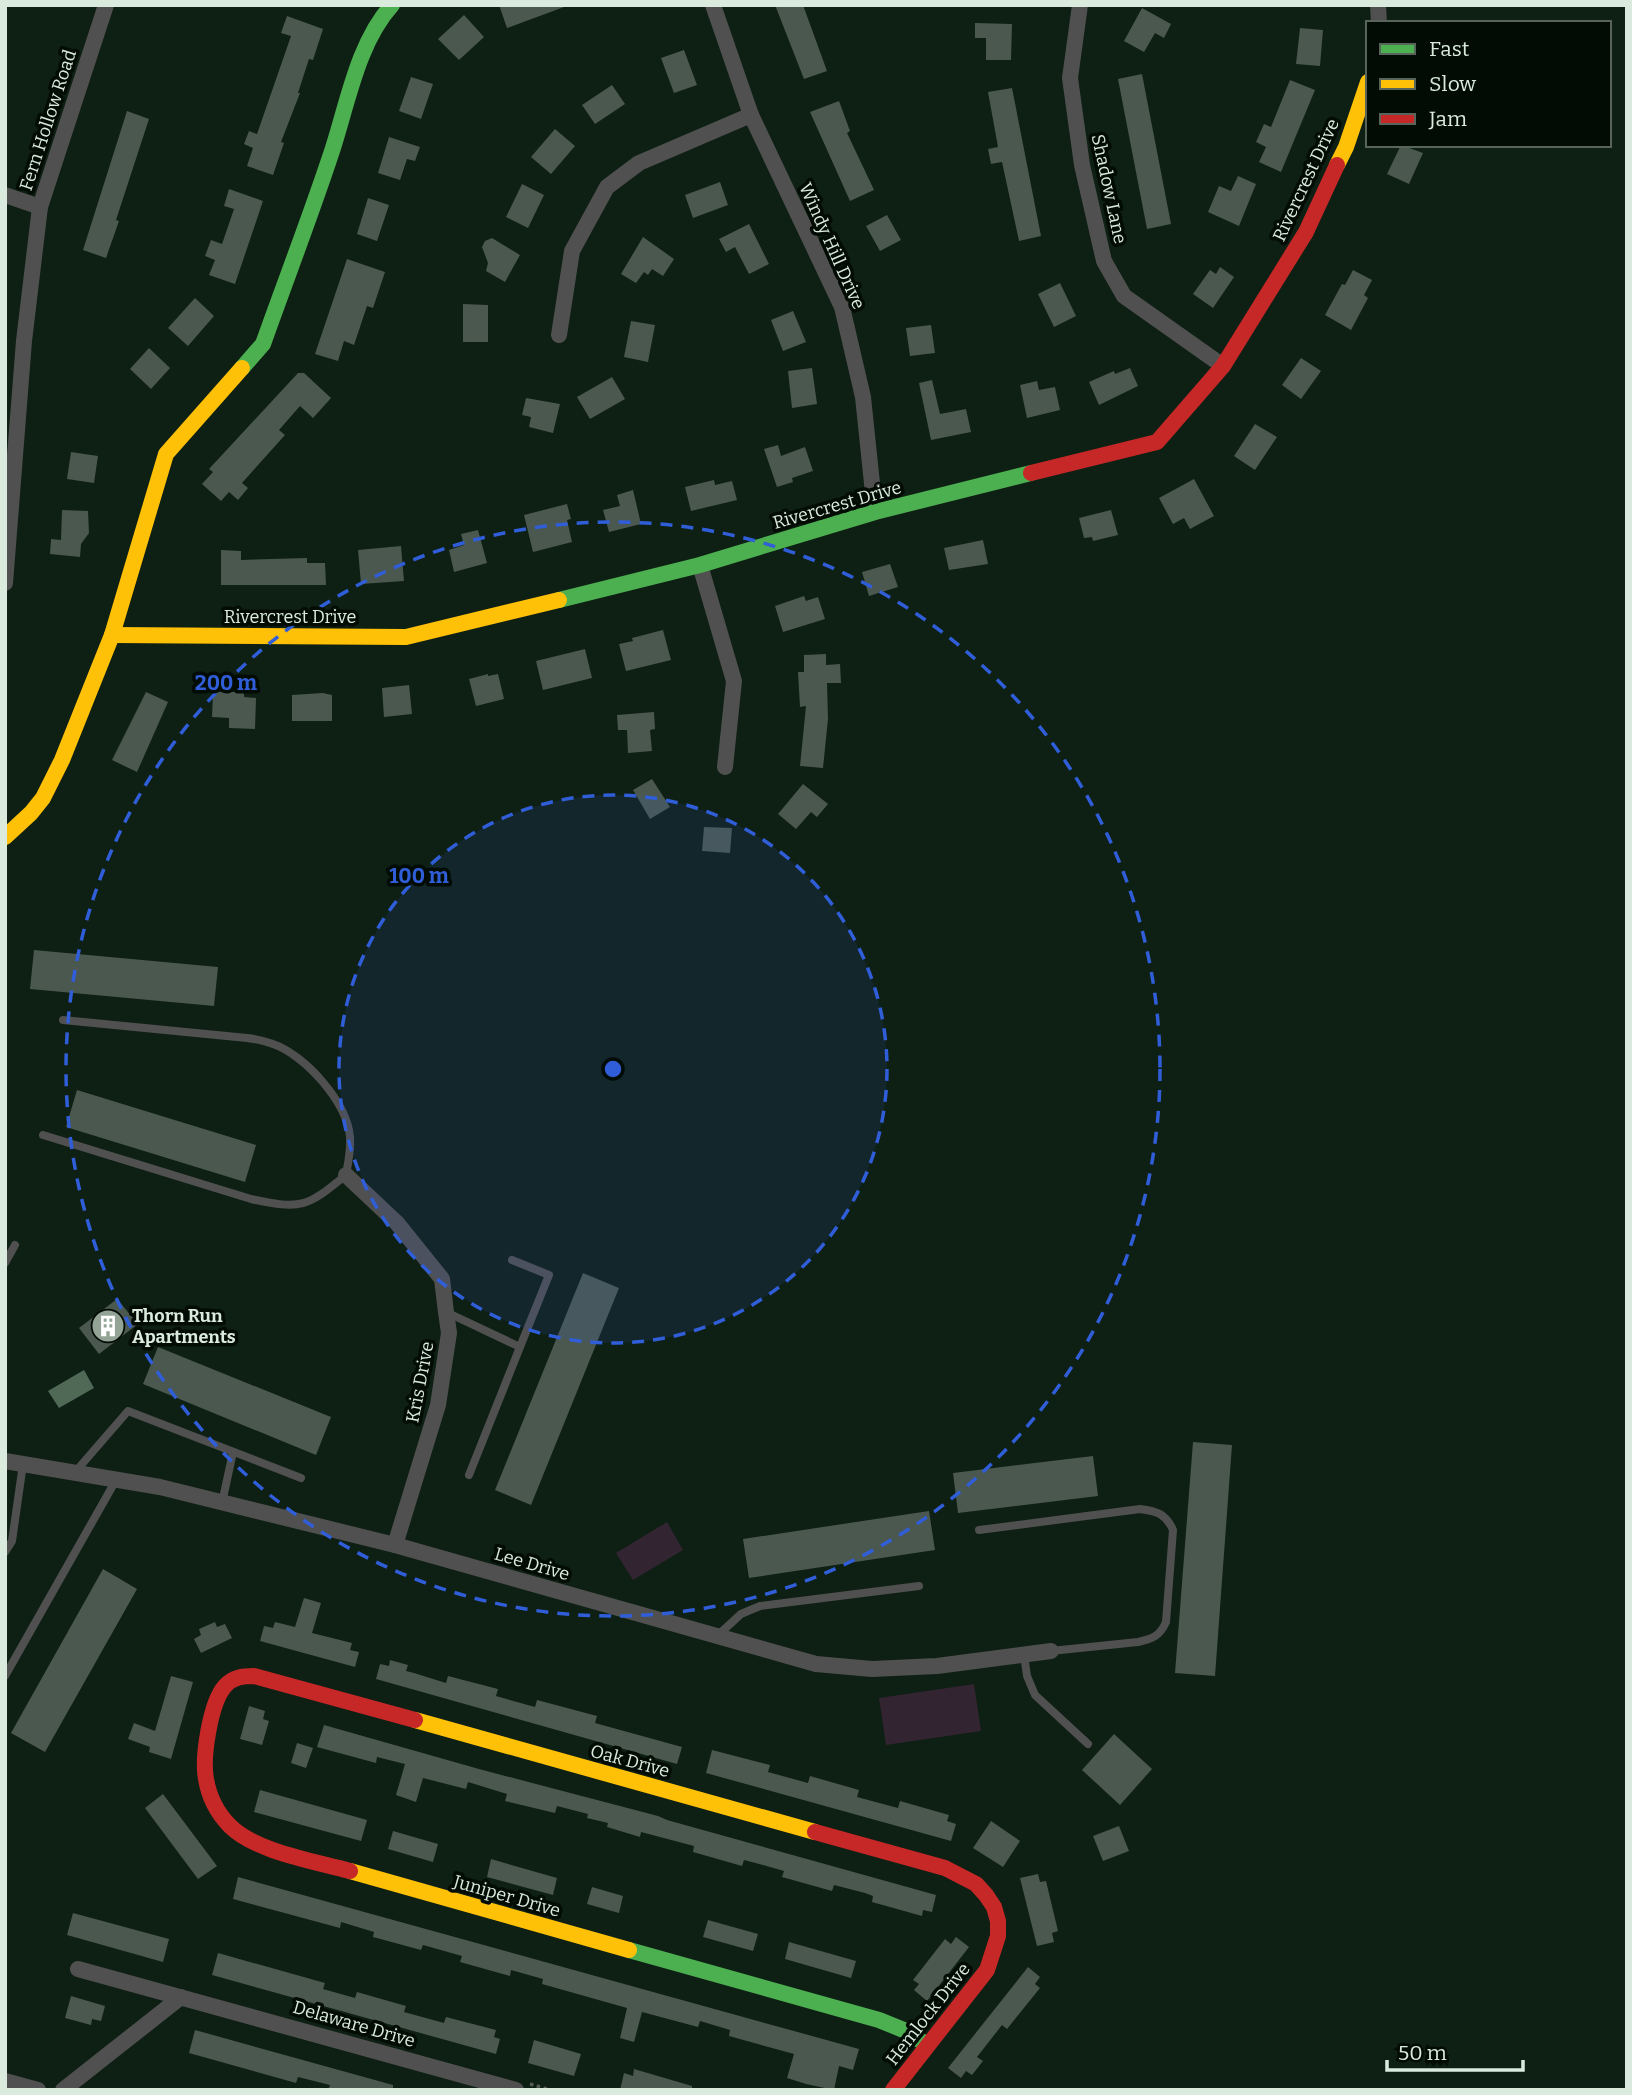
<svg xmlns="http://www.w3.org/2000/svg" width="1632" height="2095" font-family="Bitter,serif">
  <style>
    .green { fill: #332431 }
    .water { fill: #506956 }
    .building { fill: #4b584f }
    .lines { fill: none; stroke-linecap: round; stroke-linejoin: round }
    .path { stroke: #565a57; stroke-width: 3.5; stroke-dasharray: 3.5 3.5; stroke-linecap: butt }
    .lane { stroke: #505050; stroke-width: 8 }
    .street { stroke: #505050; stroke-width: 16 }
    .fast { stroke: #4caf50; stroke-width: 16 }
    .slow { stroke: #ffc107; stroke-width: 16 }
    .jam { stroke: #c62828; stroke-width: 16 }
    .ring { fill: none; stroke: #305ed9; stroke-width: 3.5; stroke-dasharray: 12 9 }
    .labels { text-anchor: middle; stroke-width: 7; stroke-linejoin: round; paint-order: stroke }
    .street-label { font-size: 18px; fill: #daebde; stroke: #020b04 }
    .poi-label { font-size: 18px; font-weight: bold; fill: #daebde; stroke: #020b04; text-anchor: start }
    .centre { fill: #305ed9; stroke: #020b04; stroke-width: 3.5 }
    .ring-label { font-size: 21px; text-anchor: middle; font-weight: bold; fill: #305ed9; stroke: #020b04; stroke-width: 7; stroke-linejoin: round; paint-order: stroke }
  </style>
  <rect width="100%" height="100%" fill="#0e1f14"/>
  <g class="green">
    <polygon points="667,1522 683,1550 633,1580 616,1553"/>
    <polygon points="974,1684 981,1731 886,1745 879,1698"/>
  </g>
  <polygon class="water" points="84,1370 94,1388 59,1408 48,1391"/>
  <g class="building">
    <polygon points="499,5 564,5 564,7 507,28"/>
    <polygon points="775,5 803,5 827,71 804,79"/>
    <polygon points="1142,8 1171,24 1164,38 1155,33 1144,52 1124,41"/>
    <polygon points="464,15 484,37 459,60 438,39"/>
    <polygon points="287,16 323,29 313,60 309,59 298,93 300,93 281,142 284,143 273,175 247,166 253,148 244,144 249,131 257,134 291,36 281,33"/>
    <polygon points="975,23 1012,24 1011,60 986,60 986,38 975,38"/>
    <polygon points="1300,28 1323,30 1320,66 1296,64"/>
    <polygon points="684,50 697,85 674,93 661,58"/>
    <polygon points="1142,74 1171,224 1147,229 1118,79"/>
    <polygon points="411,77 433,84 421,119 399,111"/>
    <polygon points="1290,80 1315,90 1281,172 1259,162 1266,147 1256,142 1264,124 1271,127"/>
    <polygon points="612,85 625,104 595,124 582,105"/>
    <polygon points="1012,88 1041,236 1019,241 1002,162 991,164 988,149 998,147 988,92"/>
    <polygon points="839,101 850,131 847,133 874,190 850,201 810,112"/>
    <polygon points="127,111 149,119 116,220 119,221 106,258 83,250"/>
    <polygon points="555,129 575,146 551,174 531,157"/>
    <polygon points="389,137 420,147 415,161 407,159 400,180 378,173"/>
    <polygon points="1401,145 1423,153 1409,184 1387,174"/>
    <polygon points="1238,176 1256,184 1239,226 1208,212 1219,186 1231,191"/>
    <polygon points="720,182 728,205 693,218 685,195"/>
    <polygon points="522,184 544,195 528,228 506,217"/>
    <polygon points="229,189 263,201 235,284 209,275 215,260 205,256 211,240 222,244 234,209 224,206"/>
    <polygon points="368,198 389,205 377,241 357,234"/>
    <polygon points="887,215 901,240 880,251 866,226"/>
    <polygon points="749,224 769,264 749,274 735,247 726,252 719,239"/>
    <polygon points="643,237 674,259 663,276 652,269 648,275 644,272 636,283 621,274"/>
    <polygon points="492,238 520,255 505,282 486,271 488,263 482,247 485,241"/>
    <polygon points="347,259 385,272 373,308 367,306 354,345 344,341 338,361 315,354"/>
    <polygon points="1220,267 1234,277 1213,308 1193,294 1210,270 1216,274"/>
    <polygon points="1353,270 1372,280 1364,295 1368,298 1351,330 1325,315 1342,284 1345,285"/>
    <polygon points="1060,283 1076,316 1054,327 1038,294"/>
    <polygon points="195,298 214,316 188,346 168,328"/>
    <polygon points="463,304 488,305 488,342 463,342"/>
    <polygon points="793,311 806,342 783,351 771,320"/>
    <polygon points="631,321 655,325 648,362 624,357"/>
    <polygon points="931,325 935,353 910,356 906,328"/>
    <polygon points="149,348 170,368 151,389 130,369"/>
    <polygon points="1301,358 1321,371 1301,399 1282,385"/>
    <polygon points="812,368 817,404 792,408 788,371"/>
    <polygon points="1130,368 1138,386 1099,405 1089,382 1114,371 1115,374"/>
    <polygon points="298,373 304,373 331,398 313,418 300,406 279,430 285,435 242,483 248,488 238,500 229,492 221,501 202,484 213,472 209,469"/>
    <polygon points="612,377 625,399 590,419 577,397"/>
    <polygon points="932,380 940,414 966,409 971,432 931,440 919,383"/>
    <polygon points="1037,381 1039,390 1055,387 1060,410 1027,418 1020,385"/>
    <polygon points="526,398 560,404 553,433 529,427 531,417 522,415"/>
    <polygon points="1255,424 1277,437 1255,470 1234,456"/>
    <polygon points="778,445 781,456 805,447 813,471 792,478 793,482 777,487 764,449"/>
    <polygon points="71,452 98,456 94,483 67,479"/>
    <polygon points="1194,479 1214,516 1190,529 1184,518 1173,524 1159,498"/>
    <polygon points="714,480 715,485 732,481 737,500 691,511 685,487"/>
    <polygon points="633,490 641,524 609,532 603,510 620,506 617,495"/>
    <polygon points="567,504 571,519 567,520 572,542 533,552 524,515"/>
    <polygon points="62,510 88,511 89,533 81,544 80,557 50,554 51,539 61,540"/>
    <polygon points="1111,510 1118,535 1093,541 1092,537 1084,538 1079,518"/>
    <polygon points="478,530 487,563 454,572 449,550 464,545 461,534"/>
    <polygon points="983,540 988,564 949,570 944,548"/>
    <polygon points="401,546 404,581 361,584 358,550"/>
    <polygon points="221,550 241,551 241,560 307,558 307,563 325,563 326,585 221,585"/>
    <polygon points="890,564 898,587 869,596 862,572"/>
    <polygon points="804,596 806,601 818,597 825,619 783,632 775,606"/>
    <polygon points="663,630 671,660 626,671 619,644 633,641 632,638"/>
    <polygon points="585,649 592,678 543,690 536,661"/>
    <polygon points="826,654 826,665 840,664 841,683 827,683 828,719 823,768 800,766 806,706 800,707 798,672 804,672 804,655"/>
    <polygon points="488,674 488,676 498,674 504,699 476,706 469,679"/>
    <polygon points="409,685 412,714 384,717 382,688"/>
    <polygon points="146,692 168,702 137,772 112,760"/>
    <polygon points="213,692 244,692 244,697 256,698 255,729 229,728 229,718 212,717"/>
    <polygon points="323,693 332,695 332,721 292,721 292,695"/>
    <polygon points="654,712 655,729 650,730 652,751 628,753 627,730 618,730 617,715"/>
    <polygon points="652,779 670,807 650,819 633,790"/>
    <polygon points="803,784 828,804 817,817 811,812 796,829 778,814"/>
    <polygon points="704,827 732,828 730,853 702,851"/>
    <polygon points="34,950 218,967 214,1006 30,989"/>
    <polygon points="77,1090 256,1145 245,1182 66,1127"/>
    <polygon points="583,1273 619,1288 531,1505 495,1490"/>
    <polygon points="117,1299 138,1324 99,1354 79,1328"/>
    <polygon points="158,1347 331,1417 316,1455 143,1384"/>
    <polygon points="1193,1442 1232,1445 1215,1676 1175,1673"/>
    <polygon points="1093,1456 1098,1496 958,1513 953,1473"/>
    <polygon points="929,1511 935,1550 749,1578 743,1539"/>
    <polygon points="103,1569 137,1589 45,1752 11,1733"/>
    <polygon points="304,1598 321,1603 312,1633 352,1643 350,1650 359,1652 355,1667 260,1641 264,1626 273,1628 275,1622 295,1627"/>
    <polygon points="215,1622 217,1627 225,1624 232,1638 201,1653 194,1639 201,1635 199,1629"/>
    <polygon points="390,1660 408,1665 406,1671 414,1673 446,1683 448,1676 498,1689 496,1696 535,1707 537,1700 597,1716 595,1723 682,1747 677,1764 376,1679 380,1664 389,1666"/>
    <polygon points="171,1676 193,1682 171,1759 149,1752 150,1747 128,1739 134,1723 155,1731"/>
    <polygon points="249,1706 265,1711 263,1719 269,1721 262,1745 240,1739"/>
    <polygon points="324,1725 479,1769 658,1816 667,1820 936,1895 932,1912 923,1910 922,1916 872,1902 873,1896 865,1893 834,1885 832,1891 782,1877 784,1871 763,1865 744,1860 742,1866 693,1852 694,1846 641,1832 640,1837 607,1827 608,1823 587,1818 588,1814 557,1806 555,1813 505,1801 507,1794 468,1782 466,1789 423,1778 416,1802 396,1795 405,1764 377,1757 376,1763 317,1747"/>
    <polygon points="1114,1734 1152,1769 1120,1805 1082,1770"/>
    <polygon points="297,1743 313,1748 306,1768 291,1763"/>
    <polygon points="712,1750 770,1765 768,1772 808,1783 810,1776 859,1790 857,1797 898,1808 900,1801 949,1815 947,1821 956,1824 951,1841 706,1773"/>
    <polygon points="260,1790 367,1820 361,1841 254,1812"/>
    <polygon points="163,1794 217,1866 198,1879 145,1808"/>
    <polygon points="991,1821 1020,1841 1003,1867 973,1848"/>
    <polygon points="1119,1826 1129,1851 1103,1861 1093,1836"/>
    <polygon points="393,1831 438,1844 433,1862 388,1849"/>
    <polygon points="491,1859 557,1878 553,1895 487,1877"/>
    <polygon points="1038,1874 1040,1882 1046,1881 1058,1931 1052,1933 1054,1942 1037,1946 1020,1878"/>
    <polygon points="238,1877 859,2049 853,2070 839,2066 834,2090 806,2084 787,2078 794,2054 729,2036 730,2030 700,2021 698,2027 642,2012 634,2042 620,2038 627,2008 542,1984 543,1979 511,1970 510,1976 460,1962 462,1956 423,1945 421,1950 373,1937 374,1932 341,1922 340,1928 233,1899"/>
    <polygon points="592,1887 623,1896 619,1913 587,1904"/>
    <polygon points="73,1913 169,1939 163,1962 67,1935"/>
    <polygon points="708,1920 758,1934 753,1951 703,1937"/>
    <polygon points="956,1937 969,1947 927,2001 914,1990 919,1984 913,1980 945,1939 951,1944"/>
    <polygon points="789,1942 856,1961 851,1978 785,1959"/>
    <polygon points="218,1953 325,1983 323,1989 355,1998 357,1992 406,2006 404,2012 444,2023 446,2017 496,2030 494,2037 500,2039 496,2054 212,1975"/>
    <polygon points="1028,1967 1040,1977 1035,1984 1040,1988 1007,2029 1002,2025 977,2057 983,2061 972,2075 966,2071 961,2078 948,2068"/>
    <polygon points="71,1996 105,2006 101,2021 92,2019 91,2025 65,2018"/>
    <polygon points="195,2030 393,2085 393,2090 328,2090 330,2085 298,2077 296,2083 189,2053"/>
    <polygon points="534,2040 581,2054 574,2076 528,2063"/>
    <polygon points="634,2069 692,2086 692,2090 620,2090 624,2073 633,2076"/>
  </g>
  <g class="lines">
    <polyline class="path" points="530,2084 551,2090"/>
    <g class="lane">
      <path d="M43 1135 251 1199C302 1210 307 1207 346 1175 348 1163 351 1150 350 1137 347 1102 305 1055 273 1044 265 1041 255 1039 247 1038L63 1020"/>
      <polyline points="512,1260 549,1275 520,1347"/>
      <polyline points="5,1263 15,1245"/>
      <polyline points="446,1312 520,1347 469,1475"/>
      <polyline points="76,1471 128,1411 301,1478"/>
      <polyline points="222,1503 233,1452"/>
      <path d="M979 1530 1140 1509C1157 1511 1166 1514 1173 1530L1166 1622C1160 1636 1152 1639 1138 1642L1051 1651"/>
      <polyline points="5,1552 12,1541 23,1464"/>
      <polyline points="717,1636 741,1614 760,1606 919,1586"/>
      <polyline points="1024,1655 1027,1676 1035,1695 1088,1744"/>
      <polyline points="5,1676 116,1480"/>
    </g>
    <g class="street">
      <polyline points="713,5 751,115 842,307 863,397 875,512"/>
      <polyline points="1080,5 1070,78 1082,165 1104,261 1124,296 1223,366"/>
      <polyline points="1378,5 1379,23"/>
      <polyline points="5,195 40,207"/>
      <polyline points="559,335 572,251 607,187 639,163 751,115"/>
      <polyline points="700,565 734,681 725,767"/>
      <polyline points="5,583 24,341 40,207 106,5"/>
      <polyline points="346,1175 397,1223 442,1279 446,1312 449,1333 438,1405 395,1545"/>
      <polyline points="5,1461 160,1487 395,1545 816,1664 872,1669 937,1666 1051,1651"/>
      <polyline points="78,1969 516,2090"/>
      <polyline points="5,2081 38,2090"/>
      <polyline points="63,2090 181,1997"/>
    </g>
    <g class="fast">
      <path d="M242 368 263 344C285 282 309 220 330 157 347 108 356 45 392 5"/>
      <polyline points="559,600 700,565 875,512 1031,473"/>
      <polyline points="629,1950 879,2020 906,2031 927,2045"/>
    </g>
    <g class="slow">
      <polyline points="1337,165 1346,147 1368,82"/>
      <polyline points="112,635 406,637 559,600"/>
      <polyline points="5,837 31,813 43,798 62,760 112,635 166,454 242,368"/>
      <polyline points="415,1720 815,1832"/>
      <polyline points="350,1871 629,1950"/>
    </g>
    <g class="jam">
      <polyline points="1031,473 1157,442 1223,366 1306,232 1337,165"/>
      <polyline points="815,1832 945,1868 976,1884 986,1895 994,1907 998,1921 998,1936 987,1970 893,2090"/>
      <path d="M350 1871C314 1861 256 1852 230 1826 218 1814 209 1797 206 1779 202 1758 210 1703 225 1686 233 1677 243 1676 254 1676L415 1720"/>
    </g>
  </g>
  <circle cx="613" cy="1069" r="274" fill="#305ed9" fill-opacity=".12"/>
  <g class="ring">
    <circle cx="613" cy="1069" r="274"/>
    <circle cx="613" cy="1069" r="547"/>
  </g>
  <defs>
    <symbol id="building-disc" viewBox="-11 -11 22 22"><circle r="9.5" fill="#93a497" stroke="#020b04"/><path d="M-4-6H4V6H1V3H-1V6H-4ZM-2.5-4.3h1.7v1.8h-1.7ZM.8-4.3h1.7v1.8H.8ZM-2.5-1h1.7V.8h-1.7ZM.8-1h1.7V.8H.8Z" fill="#fff"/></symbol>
  </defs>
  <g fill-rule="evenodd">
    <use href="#building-disc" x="89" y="1307" width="38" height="38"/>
  </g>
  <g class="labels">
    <g class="street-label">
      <text transform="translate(48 120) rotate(-72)" y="6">Fern Hollow Road</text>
      <text transform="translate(1306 180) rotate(-65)" y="6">Rivercrest Drive</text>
      <text transform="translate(1109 189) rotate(78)" y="6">Shadow Lane</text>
      <text transform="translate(832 246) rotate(66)" y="6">Windy Hill Drive</text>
      <text transform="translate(837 505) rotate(-16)" y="6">Rivercrest Drive</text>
      <text x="290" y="623">Rivercrest Drive</text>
      <text transform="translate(420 1382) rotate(-79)" y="6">Kris Drive</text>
      <text transform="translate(532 1564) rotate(16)" y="6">Lee Drive</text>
      <text transform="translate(630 1761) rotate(15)" y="6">Oak Drive</text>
      <text transform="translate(507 1896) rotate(16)" y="6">Juniper Drive</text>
      <text transform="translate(928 2014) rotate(-52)" y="6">Hemlock Drive</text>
      <text transform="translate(354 2024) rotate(16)" y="6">Delaware Drive</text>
    </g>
    <g class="poi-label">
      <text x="132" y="1322">Thorn Run<tspan x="132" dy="21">Apartments</tspan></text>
    </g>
  </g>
  <circle cx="613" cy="1069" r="10" class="centre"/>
  <g class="ring-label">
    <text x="226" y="690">200 m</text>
    <text x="419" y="883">100 m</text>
  </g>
  <rect width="1632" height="2095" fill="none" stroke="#daebde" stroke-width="14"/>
  <rect x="1366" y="21" width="245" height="126" fill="#020b04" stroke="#58655b" stroke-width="2"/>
  <rect x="1380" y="44" width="35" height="10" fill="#4caf50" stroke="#58655b" stroke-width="2"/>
  <text x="1429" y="56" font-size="21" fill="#daebde">Fast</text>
  <rect x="1380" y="79" width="35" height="10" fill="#ffc107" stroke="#58655b" stroke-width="2"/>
  <text x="1429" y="91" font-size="21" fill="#daebde">Slow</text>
  <rect x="1380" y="114" width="35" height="10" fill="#c62828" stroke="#58655b" stroke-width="2"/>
  <text x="1429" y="126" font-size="21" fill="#daebde">Jam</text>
  <path d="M1387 2060v10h136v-10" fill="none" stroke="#daebde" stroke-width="3.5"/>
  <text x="1398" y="2060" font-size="21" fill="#daebde" stroke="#020b04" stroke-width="5" paint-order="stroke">50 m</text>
</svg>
